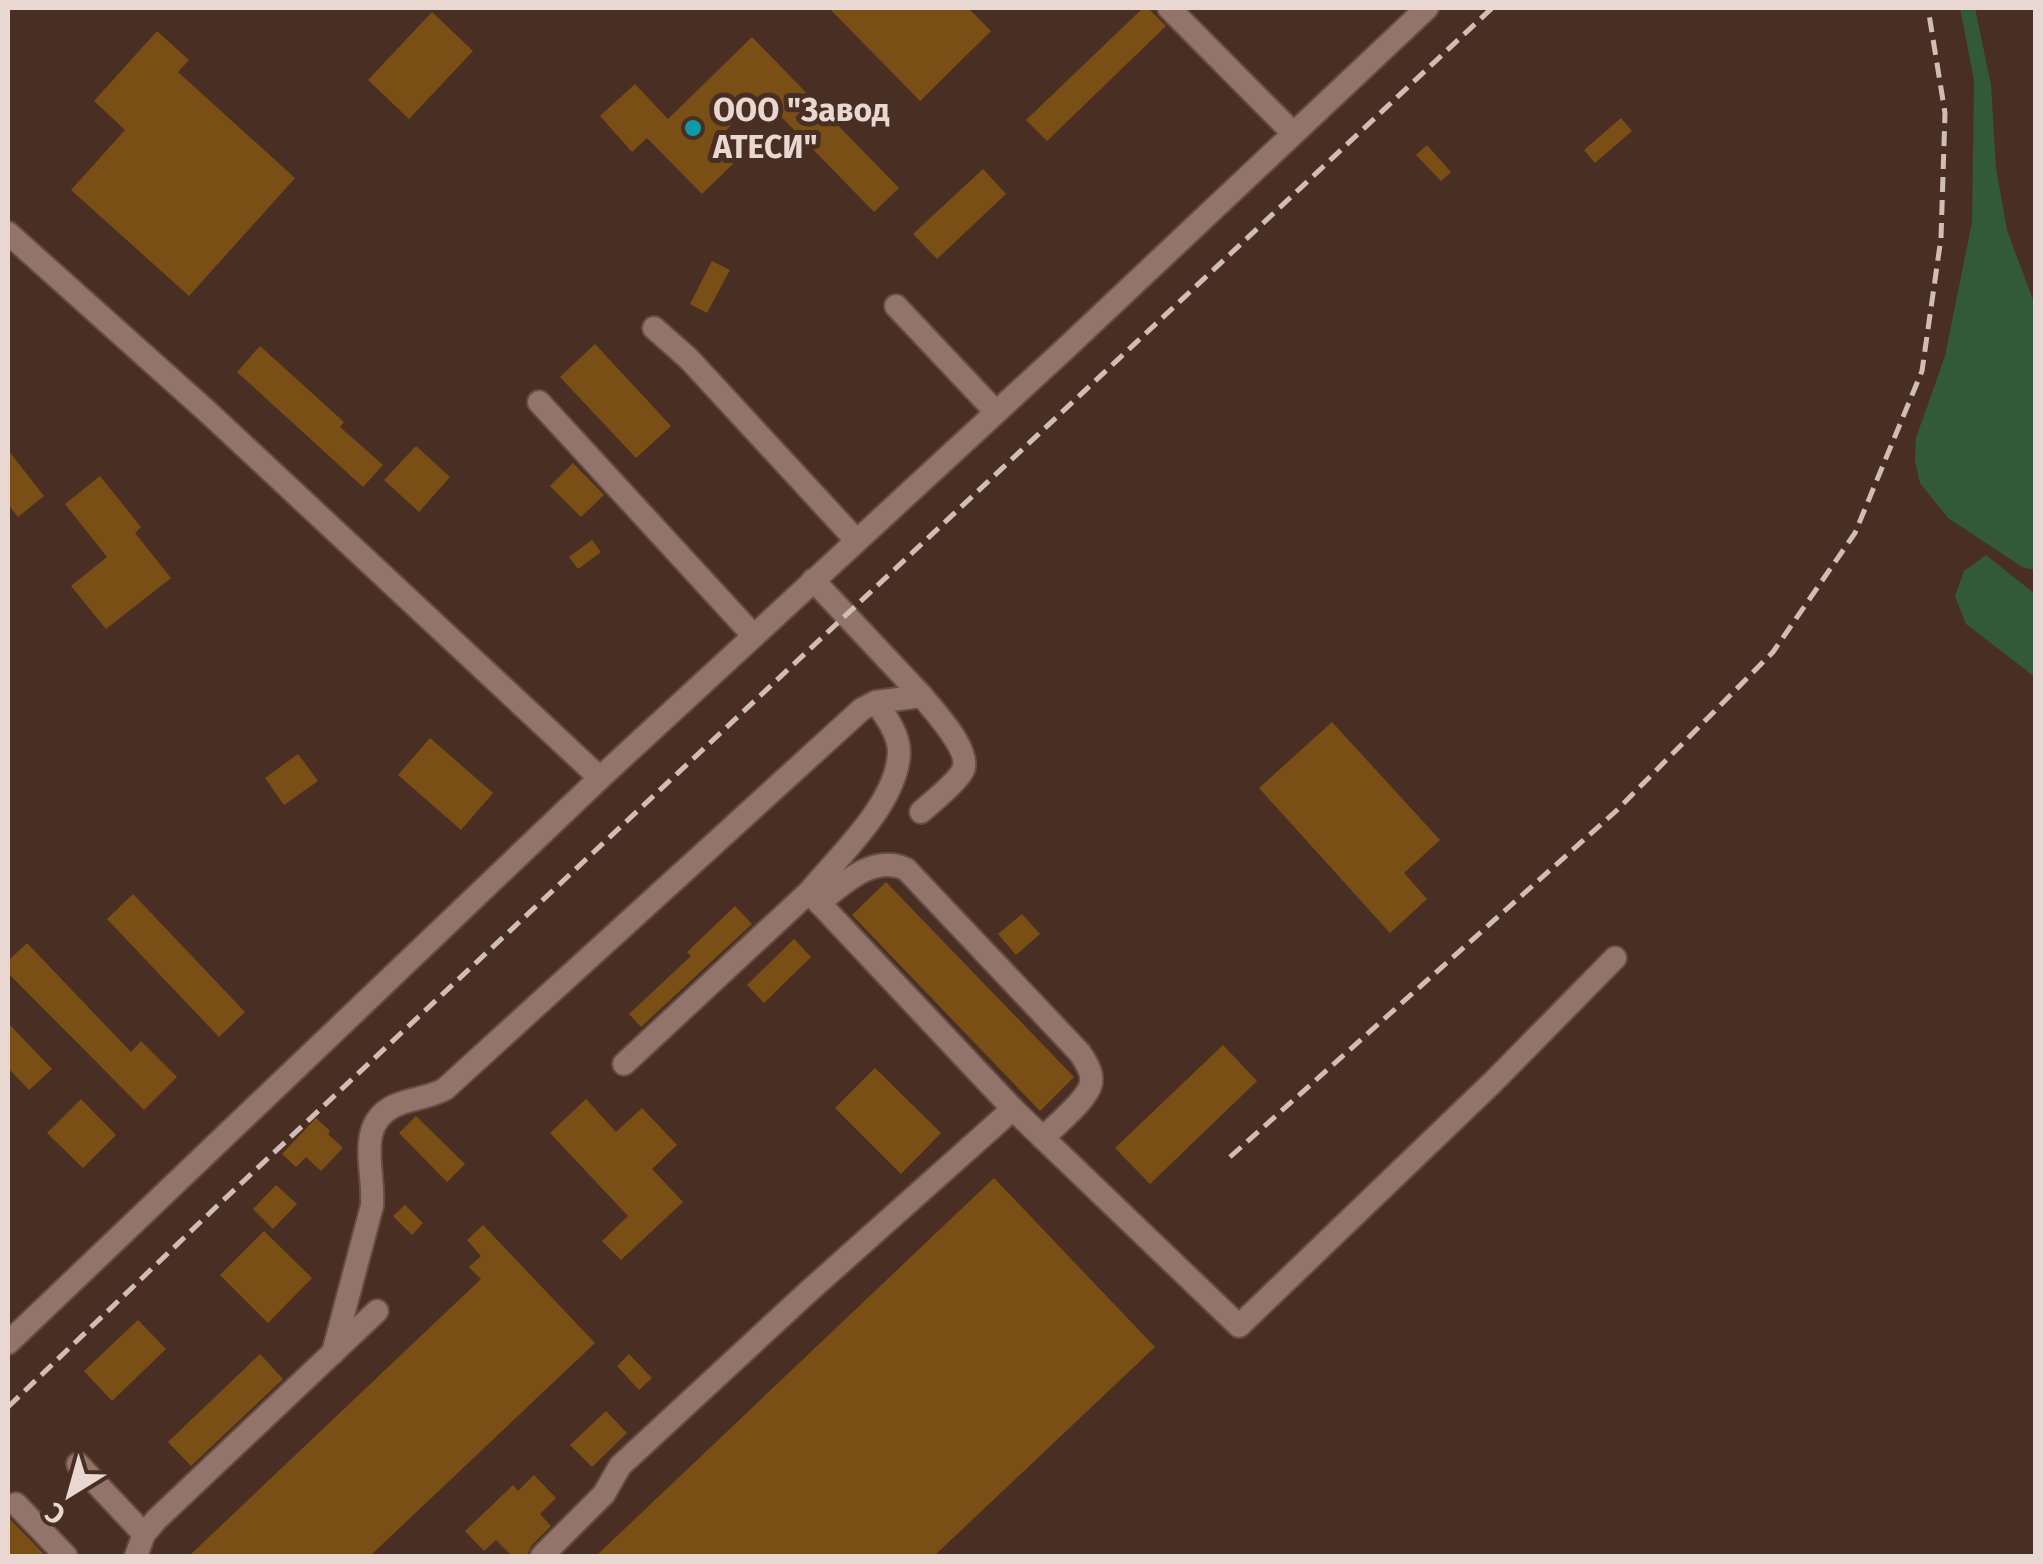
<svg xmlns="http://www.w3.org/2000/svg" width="2043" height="1564" font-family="'Fira Sans',sans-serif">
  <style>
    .green { fill: #335a38 }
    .building { fill: #7a4f16 }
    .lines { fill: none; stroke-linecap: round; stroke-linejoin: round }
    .minor-casing { stroke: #664d42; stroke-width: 26 }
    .minor { stroke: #92746a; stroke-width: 22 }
    .rail { stroke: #d0bdb6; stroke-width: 5; stroke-dasharray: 15 8; stroke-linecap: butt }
    .culture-dot { fill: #0f9aa8; stroke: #492e23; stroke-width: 4 }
    .labels { text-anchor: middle; stroke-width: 10; stroke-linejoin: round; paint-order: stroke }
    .poi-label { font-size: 32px; font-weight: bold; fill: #e9d8d1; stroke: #492e23; text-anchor: start }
  </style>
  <rect width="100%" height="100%" fill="#492e23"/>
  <g class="green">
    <polygon points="1960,8 1975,8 1991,85 1996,168 2007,230 2035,305 2035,570 2022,567 1948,518 1920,483 1915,461 1916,438 1945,356 1972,222 1974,81"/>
    <polygon points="1986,555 2035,594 2035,677 1966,624 1955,596 1964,571"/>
  </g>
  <g class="building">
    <polygon points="829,8 968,8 991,31 920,101"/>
    <polygon points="1143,8 1148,8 1166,26 1047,141 1026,120"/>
    <polygon points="432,12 473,51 409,119 368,80"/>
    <polygon points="157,31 189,60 178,72 295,178 189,296 71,190 125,130 94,101"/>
    <polygon points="752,37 899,188 874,212 761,96 718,138 738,159 702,194 647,138 632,152 600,116 635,84 668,119"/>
    <polygon points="1621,118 1632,131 1595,163 1584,150"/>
    <polygon points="1427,145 1451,172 1441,181 1416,155"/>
    <polygon points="983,169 1006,194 937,259 913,234"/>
    <polygon points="712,261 730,270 707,313 690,304"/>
    <polygon points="595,344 671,426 636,458 560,377"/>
    <polygon points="260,346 344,422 340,427 383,465 363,487 237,372"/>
    <polygon points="416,446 450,477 419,512 384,480"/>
    <polygon points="8,450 44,496 18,517 8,504"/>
    <polygon points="573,463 604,495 581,517 550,486"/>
    <polygon points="100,476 141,527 135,533 171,578 106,629 71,586 107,557 65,504"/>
    <polygon points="592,540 601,552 578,569 569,557"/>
    <polygon points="1332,722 1440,840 1404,873 1427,899 1390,933 1259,788"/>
    <polygon points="430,738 493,793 461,830 398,775"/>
    <polygon points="298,754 318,781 284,805 265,778"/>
    <polygon points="886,882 1074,1077 1040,1111 852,915"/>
    <polygon points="133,894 245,1012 219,1037 107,919"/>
    <polygon points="735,906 752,924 641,1027 629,1014 691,956 687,952"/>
    <polygon points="1022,914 1040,934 1016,955 998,934"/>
    <polygon points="794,939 811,957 764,1003 747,985"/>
    <polygon points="27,943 131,1052 141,1041 177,1077 144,1110 8,973 8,961"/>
    <polygon points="8,1023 52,1069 29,1090 8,1068"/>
    <polygon points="1223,1045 1257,1081 1150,1184 1115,1148"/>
    <polygon points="875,1068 941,1133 901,1174 835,1108"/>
    <polygon points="81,1099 116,1135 83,1168 47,1133"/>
    <polygon points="586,1099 616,1132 642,1108 677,1145 652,1169 683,1202 621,1260 602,1241 628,1216 550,1133"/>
    <polygon points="416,1116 465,1164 447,1182 399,1133"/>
    <polygon points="316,1118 330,1131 328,1134 343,1148 321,1171 306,1157 296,1167 282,1154"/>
    <polygon points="994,1178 1155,1347 934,1556 596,1556"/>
    <polygon points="276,1185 297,1204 273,1229 253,1209"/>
    <polygon points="405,1205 423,1223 412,1235 393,1216"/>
    <polygon points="483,1225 595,1343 370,1556 189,1556 481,1279 469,1267 481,1256 467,1240"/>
    <polygon points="264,1231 312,1278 268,1323 220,1275"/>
    <polygon points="138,1320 166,1349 112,1401 84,1371"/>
    <polygon points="260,1354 283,1379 191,1466 168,1442"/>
    <polygon points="629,1354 652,1378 639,1390 617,1366"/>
    <polygon points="606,1411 627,1433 592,1467 570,1445"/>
    <polygon points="534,1475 556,1498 540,1514 551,1526 531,1546 527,1556 512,1556 496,1540 484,1551 465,1531 513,1485 518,1491"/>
    <polygon points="8,1517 46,1556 8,1556"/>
  </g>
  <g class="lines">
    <defs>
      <g id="minor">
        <polyline points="1169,8 1293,133"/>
        <polyline points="8,233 210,414 600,778"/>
        <polyline points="896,306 996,412"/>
        <polyline points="654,328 689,359 856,540"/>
        <polyline points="539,402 753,635"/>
        <path d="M921 812C933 801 954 785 962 772 974 753 934 711 922 696"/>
        <path d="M809 892C839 856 898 802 899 752 899 734 886 717 876 702"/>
        <path d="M819 903C844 883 873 854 906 869L1080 1053C1086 1062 1093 1073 1091 1083 1089 1098 1054 1127 1043 1138L1013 1109"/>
        <polyline points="1043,1138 1239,1326 1493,1082 1615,958"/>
        <polyline points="8,1343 600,778 1066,348 1427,8"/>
        <path d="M333 1353 372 1206C375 1171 355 1125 394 1106 411 1098 429 1098 445 1089L862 709 876 702 922 696 813 580"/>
        <polyline points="78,1464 144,1534"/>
        <polyline points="16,1504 66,1556"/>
        <polyline points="136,1556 144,1534 157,1519 377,1311"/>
        <polyline points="542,1556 604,1494 620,1466 808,1292 1013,1109 809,892 624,1064"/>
      </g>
    </defs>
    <use href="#minor" class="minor-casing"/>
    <use href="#minor" class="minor"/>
    <g class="rail">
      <polyline points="1230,1157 1616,811 1773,652 1855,533 1922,371 1941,238 1945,113 1928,8"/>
      <polyline points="8,1407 216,1207 1492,8"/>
    </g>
  </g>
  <circle class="culture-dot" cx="693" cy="128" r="10"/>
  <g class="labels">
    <g class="poi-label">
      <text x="713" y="121">ООО "Завод<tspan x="713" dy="37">АТЕСИ"</tspan></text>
    </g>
  </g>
  <rect width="2043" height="1564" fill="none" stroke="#e9d8d1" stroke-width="20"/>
  <g transform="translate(70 1494) rotate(217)" stroke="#492e23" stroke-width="8" paint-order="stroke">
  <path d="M0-8L18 38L0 25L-18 38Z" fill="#e9d8d1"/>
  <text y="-15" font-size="28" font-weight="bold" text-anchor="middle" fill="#e9d8d1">С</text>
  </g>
</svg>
